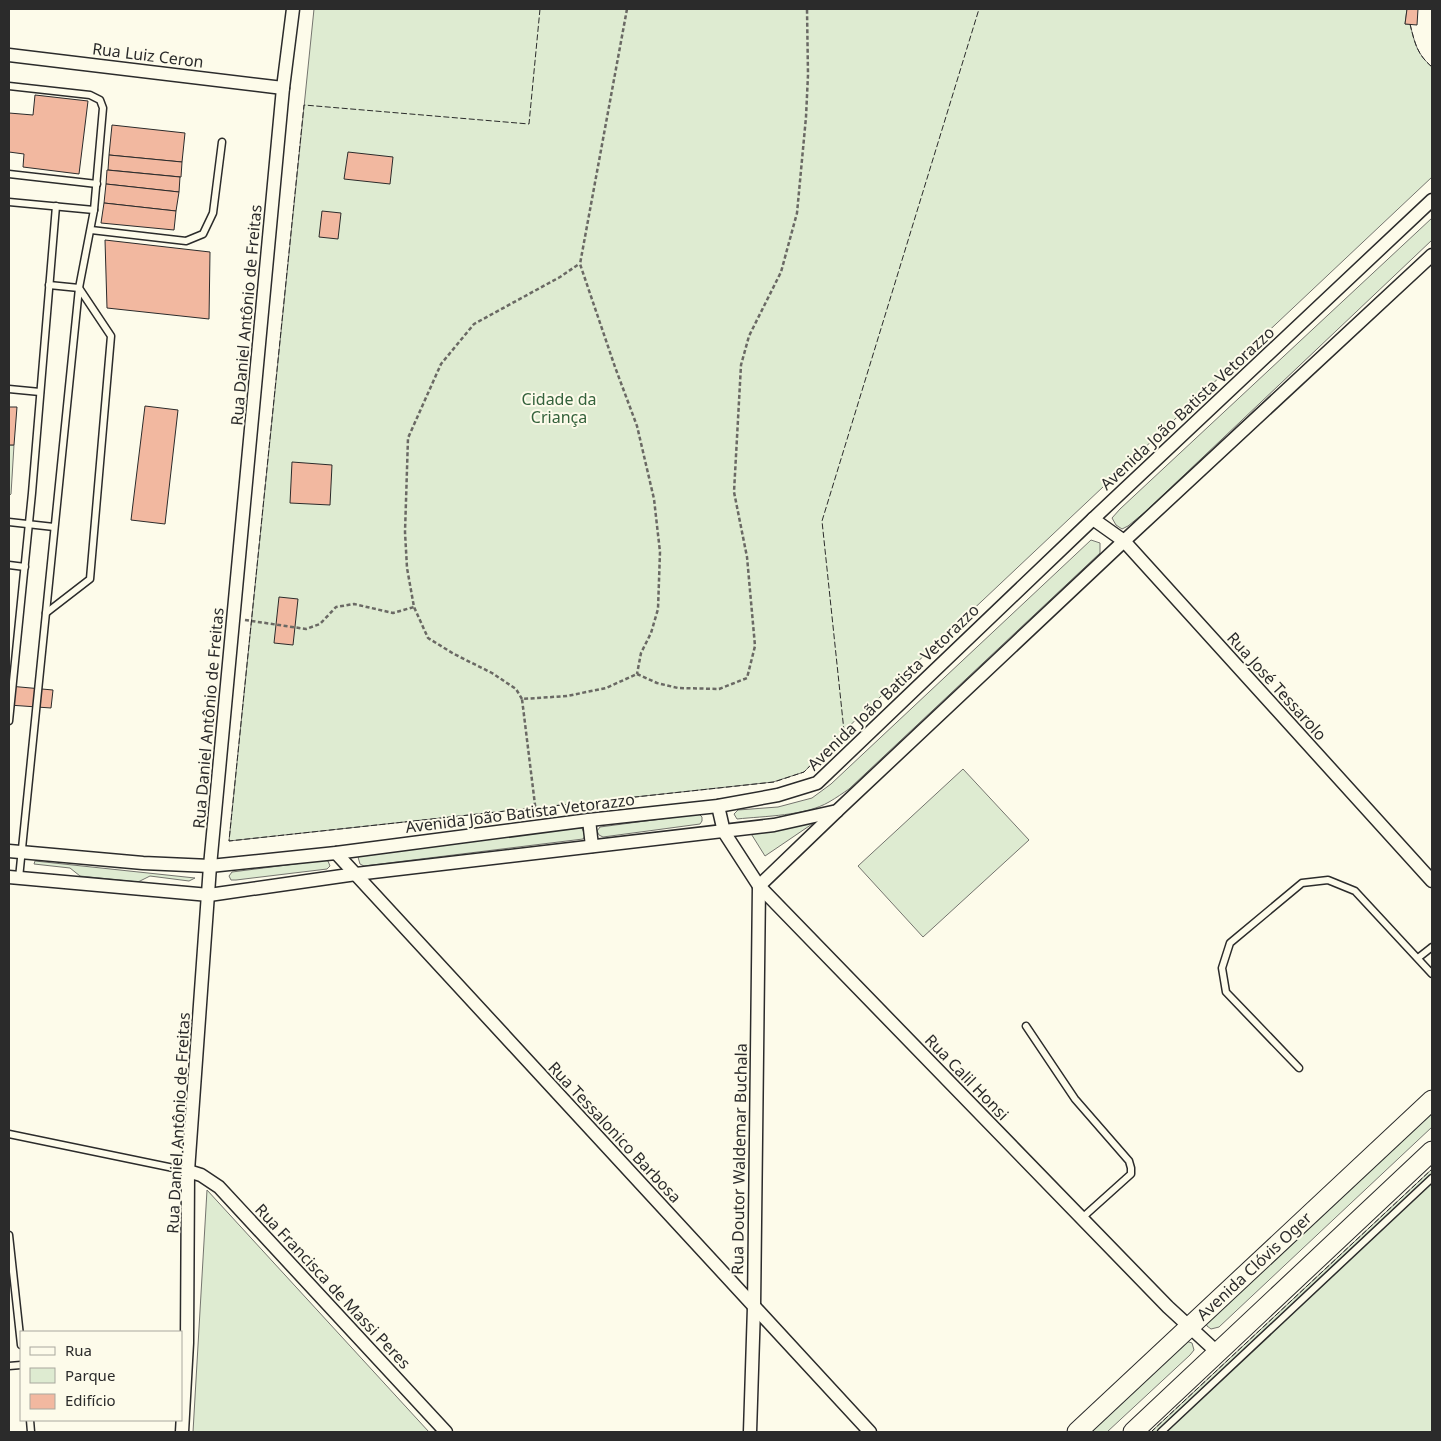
<svg xmlns="http://www.w3.org/2000/svg" width="1441" height="1441" font-family="'Noto Sans',sans-serif">
  <style>
    .green { fill: #deebd1; stroke: #74746e }
    .building { fill: #f2b8a0; stroke: #2b2b2b }
    .lines { fill: none; stroke-linecap: round; stroke-linejoin: round }
    .lane-casing { stroke: #2b2b2b; stroke-width: 9 }
    .street-casing { stroke: #2b2b2b; stroke-width: 15 }
    .secondary-casing { stroke: #2b2b2b; stroke-width: 21 }
    .path { stroke: #6a6964; stroke-width: 2.5; stroke-dasharray: 4 2.5; stroke-linecap: butt }
    .lane { stroke: #fdfbea; stroke-width: 6 }
    .street { stroke: #fdfbea; stroke-width: 12 }
    .secondary { stroke: #fdfbea; stroke-width: 19 }
    .fence { stroke: #2b2b2b; stroke-width: 1; stroke-dasharray: 6 2.5; stroke-linecap: butt }
    .labels { text-anchor: middle; stroke-width: 4; stroke-linejoin: round; paint-order: stroke }
    .street-label { font-size: 16px; fill: #2b2b2b; stroke: #fdfbea }
    .park-label { font-size: 16px; fill: #34623c; stroke: #fdfbea }
  </style>
  <rect width="100%" height="100%" fill="#fdfbea"/>
  <g class="green">
    <path d="M314 9H1407L1405 24H1410C1415 44 1417 54 1432 67V177L844 731 804 772 773 782 229 841Z"/>
    <polygon points="1432,218 1432,240 1145,512 1128,526 1122,529 1116,525 1112,518 1120,509"/>
    <polygon points="9,445 14,445 11,494 9,496"/>
    <path d="M1091 540 1100 543V553L849 789C843 793 836 798 829 802 805 816 765 816 737 819L734 814 738 810 778 807 812 798 831 784Z"/>
    <polygon points="963,769 1029,840 923,937 858,866"/>
    <polygon points="699,814 702,817 702,821 700,824 603,837 599,835 597,831 600,827"/>
    <polygon points="818,820 765,856 750,832"/>
    <polygon points="578,828 582,828 585,836 583,839 364,866 360,864 358,857 362,854"/>
    <polygon points="326,860 328,861 330,866 327,869 236,880 231,880 229,876 232,872"/>
    <polygon points="35,861 195,878 189,881 150,876 138,882 80,876 70,868 34,864"/>
    <polygon points="1432,1107 1432,1127 1219,1327 1211,1329 1207,1326 1205,1319"/>
    <polygon points="1432,1169 1432,1432 1151,1432"/>
    <polygon points="207,1190 429,1432 193,1432"/>
    <polygon points="1186,1341 1192,1343 1194,1350 1190,1355 1107,1432 1086,1432"/>
  </g>
  <g class="building">
    <polygon points="1407,9 1418,9 1417,25 1405,24"/>
    <polygon points="35,95 88,101 79,174 23,167 24,154 9,152 9,113 33,115"/>
    <polygon points="112,125 185,133 182,162 109,155"/>
    <polygon points="348,152 393,157 390,184 344,179"/>
    <polygon points="109,155 182,162 181,177 108,170"/>
    <polygon points="107,170 180,177 179,192 106,184"/>
    <polygon points="106,184 179,192 176,211 104,203"/>
    <polygon points="104,203 176,211 174,230 101,223"/>
    <polygon points="322,211 341,213 338,239 319,237"/>
    <polygon points="105,240 210,252 209,319 107,308"/>
    <polygon points="145,406 178,410 165,524 131,520"/>
    <polygon points="9,407 17,407 14,445 9,445"/>
    <polygon points="292,462 332,465 330,505 290,503"/>
    <polygon points="279,597 298,599 293,645 274,643"/>
    <polygon points="9,686 53,690 51,708 9,705"/>
  </g>
  <g class="lines">
    <defs>
      <g id="lane">
        <polyline points="9,86 90,95 100,100 103,108 94,210 79,288 19,878"/>
        <polyline points="9,174 97,184"/>
        <polyline points="9,202 94,210"/>
        <polyline points="91,230 186,241 203,234 213,213 222,142"/>
        <polyline points="9,389 40,392"/>
        <polyline points="9,522 54,527"/>
        <polyline points="9,565 25,567"/>
        <polyline points="46,613 90,579 111,336 79,288 49,285"/>
        <polyline points="9,721 32,493 56,206"/>
        <polyline points="1418,958 1432,947"/>
        <polyline points="1026,1026 1075,1099 1129,1161 1131,1168 1131,1174 1082,1218"/>
        <polyline points="1299,1068 1226,992 1222,968 1230,943 1302,883 1328,880 1355,891 1432,974"/>
        <polyline points="9,1134 188,1171"/>
        <polyline points="9,1235 21,1345"/>
        <polyline points="9,1366 21,1365"/>
        <polyline points="30,1420 31,1432"/>
        <polyline points="1161,1432 1432,1178"/>
      </g>
      <g id="street">
        <polyline points="9,55 283,88"/>
        <polyline points="1093,519 1124,541 1432,881"/>
        <polyline points="718,806 724,832 759,886 1168,1307 1218,1353"/>
        <polyline points="589,820 592,846"/>
        <polyline points="9,851 143,863 210,866 336,853 589,820 718,806 778,795 817,783 1093,519 1432,200"/>
        <polyline points="336,853 870,1432"/>
        <polyline points="9,877 209,895 356,874 774,825 837,811 1124,541 1432,255"/>
        <polyline points="188,1171 201,1175 219,1187 446,1432"/>
        <polyline points="182,1432 187,1343 188,1171 210,866 283,88 293,9"/>
        <polyline points="750,1432 754,1307 759,886 837,811"/>
      </g>
      <g id="secondary">
        <polyline points="1077,1432 1432,1100"/>
        <polyline points="1133,1432 1432,1151"/>
      </g>
    </defs>
    <use href="#lane" class="lane-casing"/>
    <use href="#street" class="street-casing"/>
    <use href="#secondary" class="secondary-casing"/>
    <g class="path">
      <polyline points="627,9 580,264 615,367 637,426 654,499 660,552 658,609 651,633 641,653 637,674"/>
      <polyline points="245,620 306,629 320,624 336,607 354,604 393,613 414,607"/>
      <polyline points="637,674 657,683 678,688 719,689 747,678 755,646 747,557 734,492 741,365 749,336 781,272 797,213 806,117 808,75 807,9"/>
      <polyline points="522,699 516,689 492,673 454,654 428,638 414,607 407,568 405,532 408,438 441,364 474,324 560,277 579,264"/>
      <polyline points="536,813 522,699 567,696 606,688 637,674"/>
    </g>
    <use href="#lane" class="lane"/>
    <use href="#street" class="street"/>
    <use href="#secondary" class="secondary"/>
    <g class="fence">
      <polyline points="540,9 529,124 304,105 229,841 774,782 804,772 844,731 822,521 979,9"/>
      <path d="M1410 24C1415 44 1417 54 1432 67"/>
      <polyline points="1151,1432 1432,1169"/>
    </g>
  </g>
  <g class="labels">
    <g class="street-label">
      <text transform="translate(148 55) rotate(7)" y="6">Rua Luiz Ceron</text>
      <text transform="translate(246 315) rotate(-85)" y="6">Rua Daniel Antônio de Freitas</text>
      <text transform="translate(1187 408) rotate(-43)" y="6">Avenida João Batista Vetorazzo</text>
      <text transform="translate(1277 686) rotate(48)" y="6">Rua José Tessarolo</text>
      <text transform="translate(893 687) rotate(-44)" y="6">Avenida João Batista Vetorazzo</text>
      <text transform="translate(208 718) rotate(-85)" y="6">Rua Daniel Antônio de Freitas</text>
      <text transform="translate(520 813) rotate(-7)" y="6">Avenida João Batista Vetorazzo</text>
      <text transform="translate(967 1077) rotate(46)" y="6">Rua Calil Honsi</text>
      <text transform="translate(178 1123) rotate(-87)" y="6">Rua Daniel Antônio de Freitas</text>
      <text transform="translate(615 1132) rotate(47)" y="6">Rua Tessalonico Barbosa</text>
      <text transform="translate(739 1159) rotate(-89)" y="6">Rua Doutor Waldemar Buchala</text>
      <text transform="translate(1254 1266) rotate(-43)" y="6">Avenida Clóvis Oger</text>
      <text transform="translate(333 1286) rotate(47)" y="6">Rua Francisca de Massi Peres</text>
    </g>
    <g class="park-label">
      <text x="559" y="405">Cidade da<tspan x="559" dy="18">Criança</tspan></text>
    </g>
  </g>
  <rect width="1441" height="1441" fill="none" stroke="#2b2b2b" stroke-width="20"/>
  <rect x="20" y="1331" width="162" height="90" fill="#fdfbea" stroke="#a9a89e"/>
  <rect x="30" y="1347" width="25" height="8" fill="#fdfbea" stroke="#a9a89e"/>
  <text x="65" y="1356" font-size="15" fill="#2b2b2b">Rua</text>
  <rect x="30" y="1368" width="25" height="15" fill="#deebd1" stroke="#a9a89e"/>
  <text x="65" y="1381" font-size="15" fill="#2b2b2b">Parque</text>
  <rect x="30" y="1394" width="25" height="15" fill="#f2b8a0" stroke="#a9a89e"/>
  <text x="65" y="1406" font-size="15" fill="#2b2b2b">Edifício</text>
</svg>
